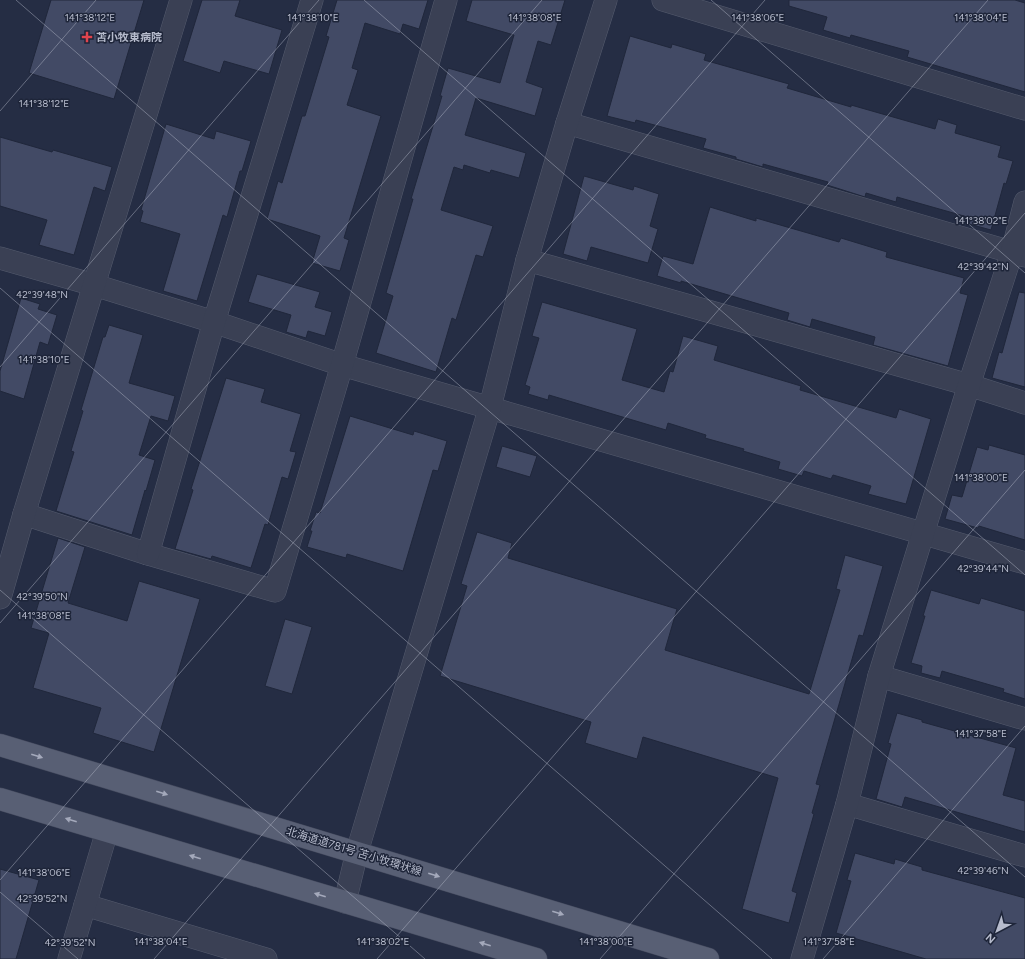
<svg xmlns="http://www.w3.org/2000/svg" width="1025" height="959" font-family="Figtree,'Noto Sans JP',sans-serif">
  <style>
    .building { fill: #424a65; stroke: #20273b }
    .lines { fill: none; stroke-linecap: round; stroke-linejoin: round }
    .minor-casing { stroke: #555b6e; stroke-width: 23 }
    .major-casing { stroke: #43495d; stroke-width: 23 }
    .minor { stroke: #3a4054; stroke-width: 22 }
    .major { stroke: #585f74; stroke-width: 22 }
    .oneway { fill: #a4a9bb }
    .ticks { fill: none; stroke: #b7bccd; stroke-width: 1; stroke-opacity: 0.45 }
    .health-dot { fill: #e0444e; stroke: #1e2539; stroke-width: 1.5 }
    .labels { text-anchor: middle; stroke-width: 3; stroke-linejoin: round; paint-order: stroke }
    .poi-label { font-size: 11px; font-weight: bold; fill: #b7bccd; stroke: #1e2539; text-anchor: start }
    .street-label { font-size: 11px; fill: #b7bccd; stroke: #1e2539 }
    .ticks-label { font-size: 10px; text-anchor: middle; fill: #b7bccd; stroke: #1e2539; stroke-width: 3; stroke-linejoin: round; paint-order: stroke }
  </style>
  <rect width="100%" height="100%" fill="#252d44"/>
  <g class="building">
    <polygon points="51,0 144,0 114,99 29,73"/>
    <polygon points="202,0 240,0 235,16 282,30 269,74 224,61 220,73 183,61"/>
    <polygon points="337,0 428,0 419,29 403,24 400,34 365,23 352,68 358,70 347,105 381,116 344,238 349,240 340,271 312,263 320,236 267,219 278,181 282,183 302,116 305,116 329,37 326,36"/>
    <polygon points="472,0 565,0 551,45 538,41 526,82 543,88 535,116 476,98 465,135 526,153 519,178 491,170 490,173 464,165 463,170 454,167 441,210 493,226 483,257 476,255 456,320 452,318 436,372 376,353 393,296 386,293 413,199 411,199 442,96 440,96 448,68 500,83 514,35 466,21"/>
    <polygon points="789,0 1015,0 1025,3 1025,92 907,57 909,51 851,35 850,38 823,30 827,17 789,6"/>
    <polygon points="630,36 671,48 672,44 706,54 704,60 789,84 787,88 851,107 851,105 935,129 938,119 957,125 955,133 1001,146 998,157 1013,161 1006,184 1004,183 991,230 969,224 971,218 897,197 896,202 866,193 865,197 827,185 828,182 763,164 763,167 736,159 736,157 703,148 706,139 636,120 635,123 607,116"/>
    <polygon points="166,124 214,139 216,131 251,141 242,171 240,171 227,217 223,215 197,301 163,291 180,234 140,222 143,211 141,210"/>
    <polygon points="0,137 52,152 53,150 112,167 105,191 94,187 74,255 39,245 47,220 0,206"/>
    <polygon points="584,176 633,190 634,186 659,194 650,226 658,229 648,263 591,247 587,261 563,254"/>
    <polygon points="710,207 756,221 756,218 839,242 841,238 887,252 886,257 964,278 960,293 968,295 948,366 873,345 875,337 812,319 810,327 787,320 789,313 681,281 681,283 657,276 663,256 693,264"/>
    <polygon points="257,274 320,292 315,307 332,312 325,336 308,331 306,338 286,332 291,315 248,302"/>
    <polygon points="1019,292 1025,293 1025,387 992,378 999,352 1002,353"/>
    <polygon points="21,298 40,304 38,309 57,315 48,345 40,342 24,399 0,391 0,371"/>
    <polygon points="542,302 637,329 622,380 664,392 670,371 673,372 683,336 718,346 714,360 801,386 800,390 896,418 899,409 931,419 906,504 868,494 871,486 833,475 831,479 804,471 802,476 778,469 780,462 743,451 744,449 705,438 706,435 668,423 666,430 549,395 548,400 528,394 530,387 525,385 539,338 532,336"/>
    <polygon points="109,325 143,335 129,383 175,396 168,421 151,416 139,455 155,460 146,491 145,490 132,535 56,511 74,452 71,451 83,411 81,410 103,337 105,337"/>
    <polygon points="226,378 265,389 261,402 301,414 290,451 296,452 288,479 282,477 268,525 265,524 251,568 212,556 211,559 175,549 193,490 191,489"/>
    <polygon points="350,416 413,435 414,431 447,441 438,471 433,470 403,571 347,554 346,558 307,547 312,531 310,531 316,512 320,513"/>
    <polygon points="989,445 1025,455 1025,540 979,526 978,528 945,519 952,495 962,497 977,447 988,450"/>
    <polygon points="502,446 537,456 530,477 496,467"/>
    <polygon points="477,532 512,543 508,558 677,609 665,650 809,694 840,590 836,589 845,555 883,566 863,636 859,635 816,784 820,785 812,813 814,814 792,891 797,893 789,923 742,909 778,778 643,737 637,759 585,743 591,722 440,676 467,586 461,584"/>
    <polygon points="58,538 85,547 68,603 127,621 139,581 200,599 154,752 93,733 101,708 33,688 49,633 31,628"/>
    <polygon points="931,590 979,604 981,598 1025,611 1025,699 1003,692 1004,689 942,671 940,678 921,673 922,666 911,663 925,616 923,616"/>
    <polygon points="285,619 312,627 292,694 265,686"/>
    <polygon points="897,713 922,720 922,722 1016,748 1003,795 1025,801 1025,832 905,797 902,807 876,799 891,744 888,743"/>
    <polygon points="855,853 894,864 895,859 922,867 922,870 1025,898 1025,959 926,959 836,933 851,881 847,880"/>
    <polygon points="0,869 39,880 16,959 0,959"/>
  </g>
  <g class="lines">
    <defs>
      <g id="minor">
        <polyline points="663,0 1025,109"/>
        <polyline points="567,123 1025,256"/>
        <polyline points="0,258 94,285 214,322 342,365 1025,563"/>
        <polyline points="527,260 969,385 1025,403"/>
        <polyline points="24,514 148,554 275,591 342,365 446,0"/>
        <polyline points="148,554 214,322 312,0"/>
        <polyline points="0,598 24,514 181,0"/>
        <polyline points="879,676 1025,719"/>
        <polyline points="847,804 1025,856"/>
        <polyline points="345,902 357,852 490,407 527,260 567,123 606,0"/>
        <polyline points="85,905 266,959"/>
        <polyline points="69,959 107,831"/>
        <polyline points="802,959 847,804 879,676 969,385 1012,252 1025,202"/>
      </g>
      <g id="major">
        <polyline points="0,745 708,959"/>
        <polyline points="0,799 536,959"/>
      </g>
    </defs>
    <use href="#minor" class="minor-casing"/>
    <use href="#major" class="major-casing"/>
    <use href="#minor" class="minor"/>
    <use href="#major" class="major"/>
  </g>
  <defs><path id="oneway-solid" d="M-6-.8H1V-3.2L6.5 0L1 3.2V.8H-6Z"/></defs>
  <g class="oneway">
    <use href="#oneway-solid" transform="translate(37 756) rotate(17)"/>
    <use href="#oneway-solid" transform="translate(162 793) rotate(17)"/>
    <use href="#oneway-solid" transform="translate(71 820) rotate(-163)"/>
    <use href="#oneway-solid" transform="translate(195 857) rotate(-163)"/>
    <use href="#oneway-solid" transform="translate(434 875) rotate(17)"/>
    <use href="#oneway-solid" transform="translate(320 895) rotate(-163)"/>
    <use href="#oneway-solid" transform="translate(558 913) rotate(17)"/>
    <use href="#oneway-solid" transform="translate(485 944) rotate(-163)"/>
  </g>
  <path class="ticks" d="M16 0 1025 877M364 0 1025 575M711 0 1025 273M0 111 96 0M0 288 772 959M0 367 319 0M0 590 425 959M0 623 542 0M0 880 765 0M0 892 78 959M154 959 988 0M377 959 1025 213M600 959 1025 470M823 959 1025 726"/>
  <path class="health-dot" d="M85 31h4v4h4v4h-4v4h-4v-4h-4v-4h4z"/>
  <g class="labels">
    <g class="poi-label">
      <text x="96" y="41">苫小牧東病院</text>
    </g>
    <g class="street-label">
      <text transform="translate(354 851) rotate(17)" y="4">北海道道781号 苫小牧環状線</text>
    </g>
  </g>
  <g class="ticks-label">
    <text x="90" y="21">141°38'12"E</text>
    <text x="313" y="21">141°38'10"E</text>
    <text x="535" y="21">141°38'08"E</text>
    <text x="758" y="21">141°38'06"E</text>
    <text x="981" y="21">141°38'04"E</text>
    <text x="44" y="107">141°38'12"E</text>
    <text x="981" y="224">141°38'02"E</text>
    <text x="983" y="270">42°39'42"N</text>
    <text x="42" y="298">42°39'48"N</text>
    <text x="44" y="363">141°38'10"E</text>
    <text x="981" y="481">141°38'00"E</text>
    <text x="983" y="572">42°39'44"N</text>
    <text x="42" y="600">42°39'50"N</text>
    <text x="44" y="619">141°38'08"E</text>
    <text x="981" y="737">141°37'58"E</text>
    <text x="983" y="874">42°39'46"N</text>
    <text x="44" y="876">141°38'06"E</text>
    <text x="42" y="902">42°39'52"N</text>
    <text x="161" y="945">141°38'04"E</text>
    <text x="383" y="945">141°38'02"E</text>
    <text x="606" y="945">141°38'00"E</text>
    <text x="829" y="945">141°37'58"E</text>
    <text x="70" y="946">42°39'52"N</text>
  </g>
  <g transform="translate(997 931) rotate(221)" stroke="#1e2539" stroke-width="3" paint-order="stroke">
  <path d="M0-3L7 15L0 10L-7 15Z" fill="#b7bccd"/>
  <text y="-6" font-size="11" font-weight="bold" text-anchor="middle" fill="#b7bccd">N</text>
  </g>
</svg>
